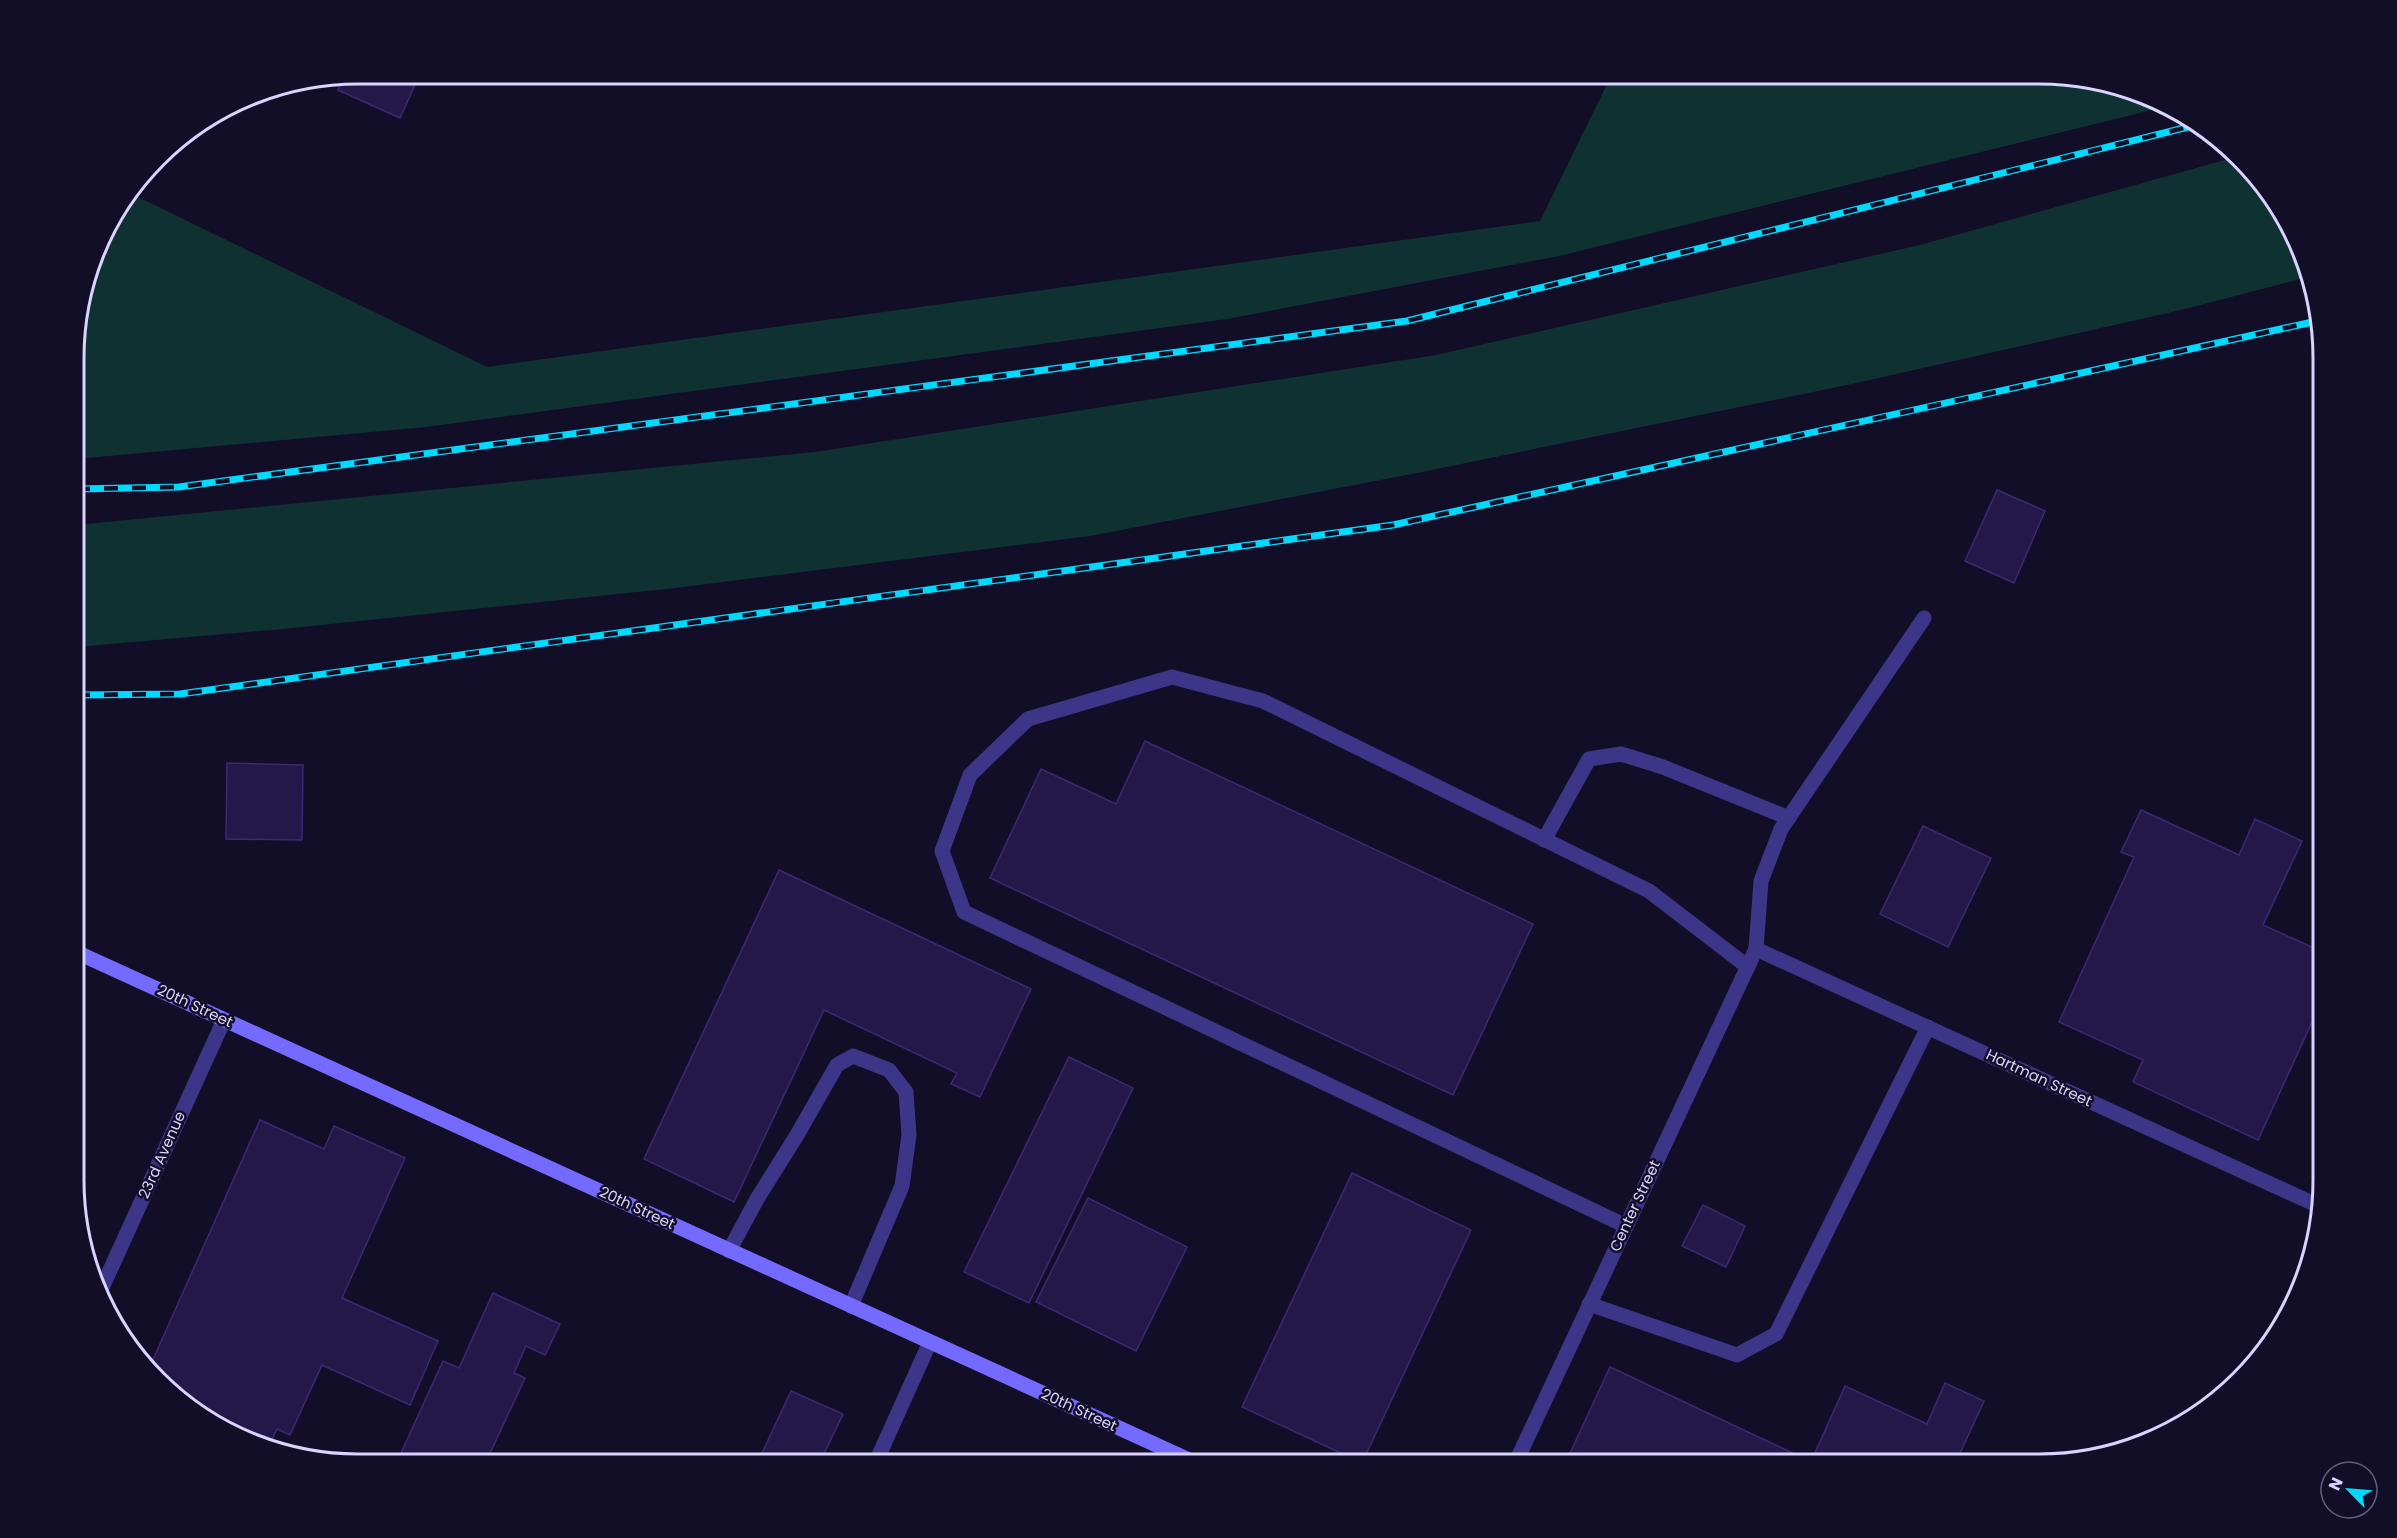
<svg xmlns="http://www.w3.org/2000/svg" width="2397" height="1538" font-family="Poppins,sans-serif">
  <style>
    .green { fill: #103131 }
    .building { fill: #241849; stroke: #3c2976; stroke-width: 1.5 }
    .lines { fill: none; stroke-linecap: round; stroke-linejoin: round }
    .lane { stroke: #3d3688; stroke-width: 15 }
    .street { stroke: #3d3688; stroke-width: 15 }
    .secondary { stroke: #746aff; stroke-width: 15 }
    .rail-casing { stroke: #00dafe; stroke-width: 7 }
    .rail { stroke: #130e27; stroke-width: 4.5; stroke-dasharray: 14; stroke-linecap: butt }
    .labels { text-anchor: middle; stroke-width: 5; stroke-linejoin: round; paint-order: stroke }
    .street-label { font-size: 15px; fill: #dad3ff; stroke: #130e27 }
    .rim { fill: none; stroke: #dad3ff; stroke-width: 3 }
  </style>
  <rect width="100%" height="100%" fill="#130e27"/>
  <g class="green">
    <polygon points="1612,74 2039,74 2113,83 2164,107 1559,256 1227,319 426,427 76,459 76,321 103,232 132,194 487,367 1540,221"/>
    <polygon points="2232,158 2285,215 2304,278 2181,310 1852,384 1417,473 1090,536 675,588 283,629 76,647 76,525 815,452 1436,355 1920,245"/>
  </g>
  <g class="building">
    <polygon points="358,74 420,74 400,118 338,90 344,76"/>
    <polygon points="1997,490 2045,511 2014,583 1965,561"/>
    <polygon points="1145,741 1533,924 1453,1095 990,878 1041,769 1116,804"/>
    <polygon points="227,763 303,765 302,840 226,839"/>
    <polygon points="2141,810 2239,855 2255,819 2302,841 2263,925 2323,952 2323,998 2258,1140 2133,1082 2143,1060 2059,1022 2134,857 2121,852"/>
    <polygon points="1923,826 1991,858 1948,947 1880,914"/>
    <polygon points="779,870 1031,989 980,1097 951,1084 957,1073 824,1010 734,1202 644,1159"/>
    <polygon points="1069,1057 1133,1088 1029,1303 964,1272"/>
    <polygon points="260,1120 324,1149 334,1126 405,1158 342,1298 438,1341 410,1405 322,1365 290,1435 277,1429 267,1450 200,1417 151,1364"/>
    <polygon points="1352,1173 1471,1230 1362,1463 1242,1407"/>
    <polygon points="1088,1198 1187,1247 1136,1351 1036,1302"/>
    <polygon points="1703,1205 1745,1226 1726,1267 1682,1246"/>
    <polygon points="493,1293 560,1324 545,1355 526,1346 514,1373 525,1378 485,1464 396,1464 443,1361 459,1368"/>
    <polygon points="1610,1367 1801,1457 1797,1464 1565,1464"/>
    <polygon points="1945,1383 1984,1401 1955,1464 1810,1464 1845,1386 1927,1424"/>
    <polygon points="791,1391 843,1414 819,1464 757,1464"/>
  </g>
  <g class="lines">
    <g class="lane">
      <polyline points="1544,840 1589,759 1621,754 1663,767 1789,818"/>
      <polyline points="1756,949 1761,881 1781,829 1924,618"/>
      <polyline points="1626,1226 964,912 942,851 970,775 1028,719 1172,677 1263,701 1649,891 1748,967"/>
      <polyline points="729,1251 757,1199 797,1135 837,1065 853,1056 889,1070 906,1092 909,1135 902,1186 851,1306"/>
      <polyline points="1589,1304 1737,1355 1776,1334 1928,1027"/>
      <polyline points="875,1464 930,1342"/>
    </g>
    <g class="street">
      <polyline points="101,1290 224,1020"/>
      <polyline points="1515,1464 1756,949 2321,1207"/>
    </g>
    <polyline class="secondary" points="76,952 1198,1464"/>
    <defs>
      <g id="rail">
        <polyline points="76,489 179,487 1407,321 2200,124"/>
        <polyline points="76,695 180,694 1393,525 2317,321"/>
      </g>
    </defs>
    <use href="#rail" class="rail-casing"/>
    <use href="#rail" class="rail"/>
  </g>
  <g class="labels">
    <g class="street-label">
      <text transform="translate(195 1006) rotate(25)" y="5">20th Street</text>
      <text transform="translate(2039 1078) rotate(25)" y="5">Hartman Street</text>
      <text transform="translate(162 1155) rotate(-66)" y="5">23rd Avenue</text>
      <text transform="translate(1635 1206) rotate(-65)" y="5">Center Street</text>
      <text transform="translate(637 1208) rotate(25)" y="5">20th Street</text>
      <text transform="translate(1079 1410) rotate(25)" y="5">20th Street</text>
    </g>
  </g>
  <path d="M0 0H2397V1538H0ZM358 84H2039A274 274 0 0 1 2313 358V1180A274 274 0 0 1 2039 1454H358A274 274 0 0 1 84 1180V358A274 274 0 0 1 358 84Z" fill="#130e27" fill-rule="evenodd"/>
  <path class="rim" d="M358 84H2039A274 274 0 0 1 2313 358V1180A274 274 0 0 1 2039 1454H358A274 274 0 0 1 84 1180V358A274 274 0 0 1 358 84Z"/>
  <g transform="translate(2349 1490) rotate(295)"><circle r="28" fill="#130e27" stroke="#635d7d" stroke-width="1.5"/>
  <path d="M0-4.5L10 22L0 15L-10 22Z" fill="#00dafe"/>
  <text y="-9" font-size="16" font-weight="bold" text-anchor="middle" fill="#dad3ff">N</text>
  </g>
</svg>
